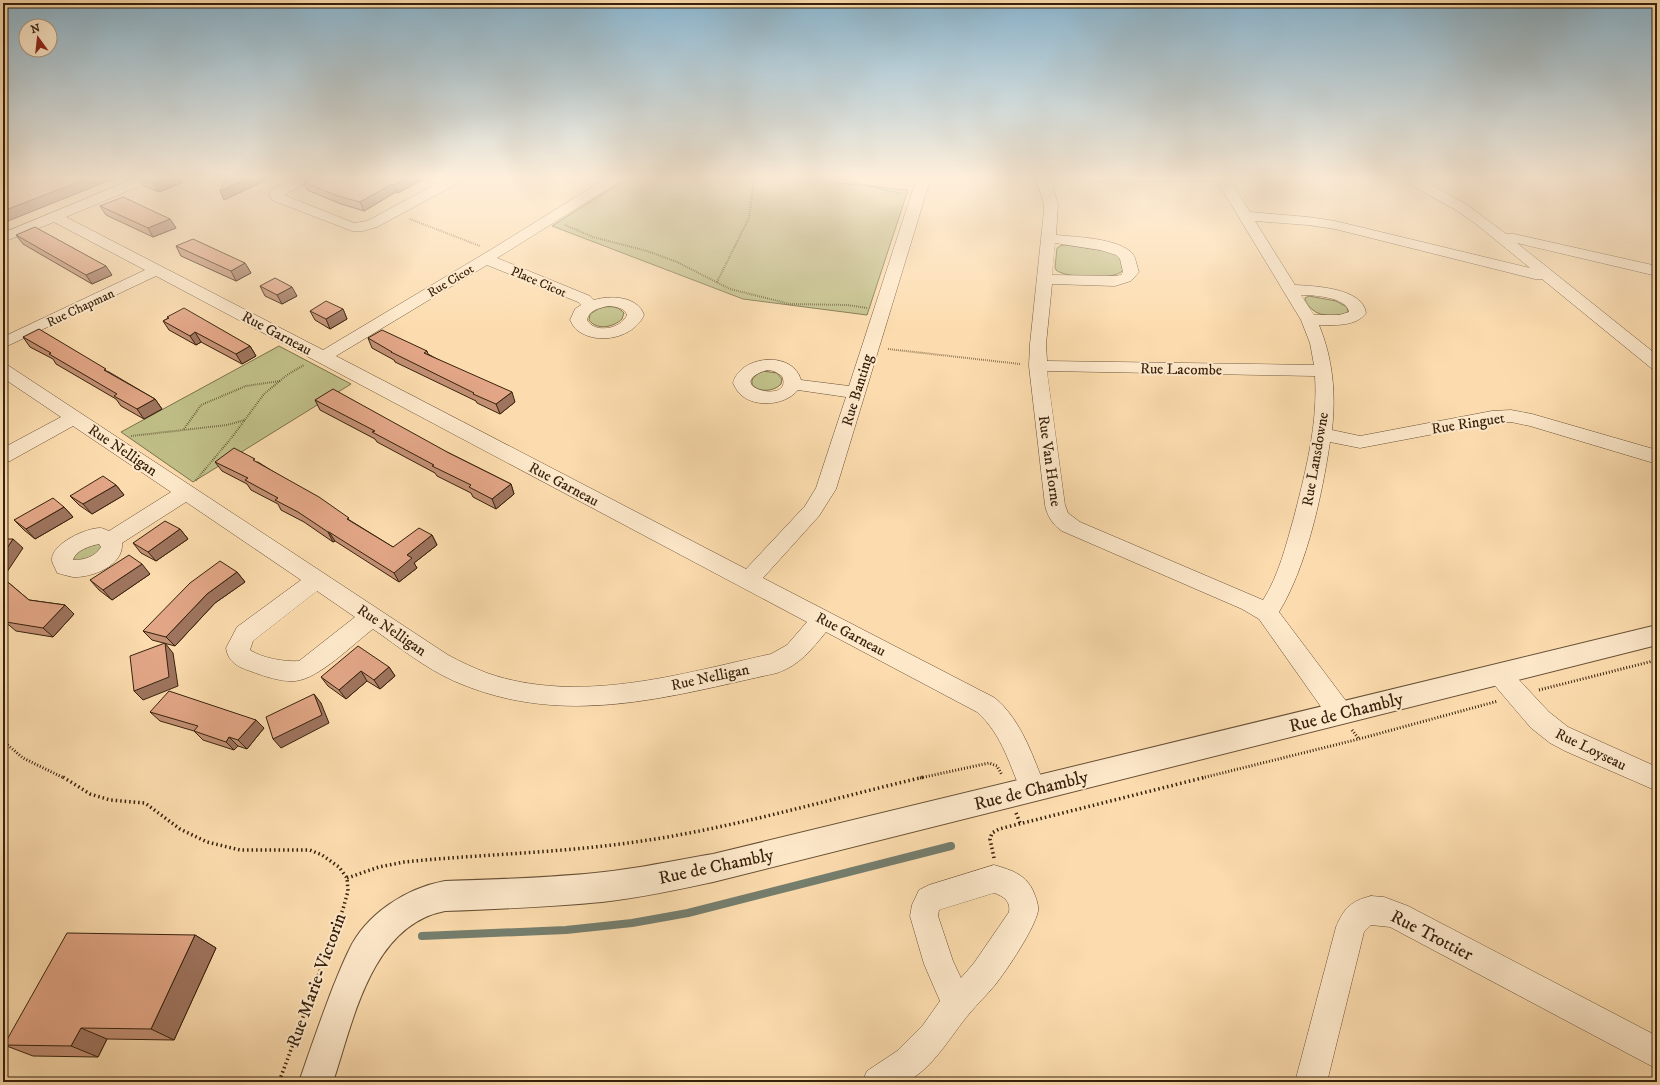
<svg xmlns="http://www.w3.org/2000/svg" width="1660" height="1085" font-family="'IM FELL DW Pica',serif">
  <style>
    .green { fill: #c1c089; stroke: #7c714b }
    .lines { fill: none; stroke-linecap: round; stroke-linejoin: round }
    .stream { stroke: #757e6e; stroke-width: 8 }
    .minor-casing { stroke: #685035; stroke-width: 1 }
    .tertiary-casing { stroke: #685035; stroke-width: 2 }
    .path-far2 { stroke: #37220d; stroke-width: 2; stroke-dasharray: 0.5 1.5; stroke-linecap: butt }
    .path-far1 { stroke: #37220d; stroke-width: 3; stroke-dasharray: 1 2; stroke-linecap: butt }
    .path { stroke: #37220d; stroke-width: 3.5; stroke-dasharray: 1.5 3; stroke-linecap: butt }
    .minor { fill: #fde8ca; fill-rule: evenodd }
    .tertiary { fill: #fde8ca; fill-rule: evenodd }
    .wall { fill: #c28f73; stroke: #37220d }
    .shaded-wall { fill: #9e745e; stroke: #37220d }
    .building { fill: #e2a686; stroke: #37220d }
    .labels { text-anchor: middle; stroke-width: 4; stroke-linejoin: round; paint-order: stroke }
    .far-street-label { font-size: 13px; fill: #37220d; stroke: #fde8ca }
    .street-label { font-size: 15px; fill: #37220d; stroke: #fde8ca }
    .near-street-label { font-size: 18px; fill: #37220d; stroke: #fde8ca }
  </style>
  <rect width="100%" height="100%" fill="#fcdcae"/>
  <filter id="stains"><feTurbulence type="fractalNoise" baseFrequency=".005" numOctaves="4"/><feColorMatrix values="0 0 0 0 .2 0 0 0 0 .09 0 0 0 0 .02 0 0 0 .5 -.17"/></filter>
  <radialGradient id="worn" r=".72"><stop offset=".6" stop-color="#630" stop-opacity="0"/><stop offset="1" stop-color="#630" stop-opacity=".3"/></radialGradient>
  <g class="green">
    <polygon points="629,177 807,177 839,183 908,190 867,315 743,299 552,226"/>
    <path d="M1062 245H1066L1113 252 1120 258 1123 270C1116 281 1065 278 1056 270L1055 267 1057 248Z"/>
    <path d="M1309 296 1336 301 1347 307 1348 312C1340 317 1320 317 1313 310 1309 308 1307 303 1305 300V298Z"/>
    <path d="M605 307C612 306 619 307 624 313L622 319C614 327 597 331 589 320L590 314 598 309Z"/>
    <polygon points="279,346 351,384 193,482 121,432"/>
    <path d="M763 371 777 373 782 379 781 384C767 399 735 384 763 371Z"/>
    <polygon points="90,542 103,545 101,554 73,563 71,557"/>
  </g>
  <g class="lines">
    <polyline class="stream" points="422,936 566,930 632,923 688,913 951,846"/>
    <defs>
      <g id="minor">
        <path d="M138 177H156L154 180 66 217 323 350 492 249 608 177H624L622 180 497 258 590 296 594 300C610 295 638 296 644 315 634 338 597 346 577 330 574 328 572 323 570 320L575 309 581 305 578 302 487 265 336 356 746 569 805 506 816 488 846 397 798 390C785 406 754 408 740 394 737 391 735 387 733 383 740 355 793 350 801 380L849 386 917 177H931L836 489 819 516 763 578 995 698C1022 721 1033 757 1046 789L1042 798 1033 801 1024 798C1010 767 1003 735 977 712L826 632C811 650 800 665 777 673 667 697 563 729 454 681 425 668 399 647 373 629 353 644 319 679 295 681 280 682 264 676 250 671 238 667 228 662 226 648L237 627 301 580 186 502 122 543C124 566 91 578 73 577 67 576 62 574 57 573 56 569 53 565 52 561 50 544 86 528 100 528 103 528 106 530 109 531L171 492 73 426 10 461 3 463V448L61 417 3 378V365L9 366 448 655C461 662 474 668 487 673 579 705 680 674 771 654L787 645 807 622 156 276 3 348V337L145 270 54 222 3 242V233ZM608 306C615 306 625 308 627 315 621 329 595 334 587 320 589 310 599 308 608 306ZM767 370 774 371 782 376C795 406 718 386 767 370ZM99 544 101 547C95 557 84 560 73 560 76 550 90 546 99 544ZM317 591 355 617 299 661C284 662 262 658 250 650L253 641Z"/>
        <path d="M297 177H314L312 180 284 195 354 223 367 221 449 177H466L464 180 377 227 363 231H352L272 200C269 196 269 193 272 189Z"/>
        <path d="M1035 177H1049L1058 204 1056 235C1076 237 1119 238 1133 254 1136 259 1137 267 1139 272L1131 281 1115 286 1052 284 1046 344 1047 361 1314 365 1310 343 1301 320 1217 181H1094L1089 180 1087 177H1228L1250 212 1308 217 1335 221 1530 268 1476 224 1456 210 1402 180 1400 177H1417L1466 204 1506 234H1514L1657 266V276L1517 243 1657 355V369L1651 368 1542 279H1535L1335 229 1308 225 1255 221 1295 285C1315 286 1363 288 1366 313 1356 327 1334 325 1319 325 1333 359 1336 394 1332 430L1360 436 1492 411 1511 410 1532 414 1657 450V464L1530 426 1511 422 1492 423 1360 448 1330 442C1322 495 1307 566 1279 612L1349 705 1352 713 1349 721 1340 724 1331 721 1259 619 1242 609 1062 531C1053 525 1047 516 1045 505L1029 366 1030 344 1044 211V204ZM1055 243 1100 250 1116 255 1120 259 1123 272 1121 275 1115 276 1052 275ZM1301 295C1313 295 1347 297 1349 312L1339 315H1314ZM1047 371 1315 376C1318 424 1306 470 1294 517 1286 545 1279 575 1263 600L1080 522 1068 513 1065 505Z"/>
        <polygon points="1499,664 1507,667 1549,712 1568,727 1657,767 1657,791 1565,751 1550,743 1531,728 1491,681 1487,674 1491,667"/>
        <path d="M994 865C1012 870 1027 875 1034 893 1036 898 1039 906 1038 911 1035 928 1007 970 995 985 987 995 977 1004 969 1014 952 1034 932 1070 907 1081 901 1084 871 1082 862 1082L867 1071 897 1051 923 1025 940 1001 924 964 910 916 912 905 919 890 929 885ZM994 893C1004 896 1011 902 1009 912L974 963 961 978 953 961 938 916 939 910Z"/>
        <path d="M1371 896 1384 897 1408 906 1657 1036V1069L1390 927 1371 925 1364 932 1327 1082H1295L1336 927C1344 908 1351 901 1371 896Z"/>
      </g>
      <path id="tertiary" d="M1657 625V645L713 882C676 890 640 898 602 902 550 907 498 909 445 911 371 925 353 1022 333 1082H299C310 1050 321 1018 333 987 338 975 343 962 349 950 366 914 406 888 445 881 498 879 551 878 604 872 641 868 677 860 713 854Z"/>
    </defs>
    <use href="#minor" class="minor-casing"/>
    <use href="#tertiary" class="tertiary-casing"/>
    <g class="path-far2">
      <polyline points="822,177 858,183 861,177"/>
      <polyline points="858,183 902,194"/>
      <polyline points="410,219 480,246"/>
      <polyline points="565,225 593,237 647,251 677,262 730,289 790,304 848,305 867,308"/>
      <polyline points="717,282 749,218 754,180 736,179 732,177"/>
      <polyline points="888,349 1020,364"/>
      <polyline points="184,429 201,405 246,386 280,381"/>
      <polyline points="131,436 227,425 245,420"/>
      <polyline points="196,480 233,436 264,394 287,375 304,365"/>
    </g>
    <g class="path-far1">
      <polyline points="1539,690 1657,660"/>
      <polyline points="1352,730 1359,739"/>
      <polyline points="3,741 23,758 64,778"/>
      <polyline points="920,778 989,763 997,766 1002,775"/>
      <polyline points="1202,778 1359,739 1498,701"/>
    </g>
    <g class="path">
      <polyline points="63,777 90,794 110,800 145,803 180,829 207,842 240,850 310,850 322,855 339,867 347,878 348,891 343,909 279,1082"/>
      <polyline points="1016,813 1020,823"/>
      <polyline points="994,858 990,839 992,833 999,829 1206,777"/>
      <path d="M347 878 379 867 404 862C483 854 563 853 642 841 737 827 830 799 924 777"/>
    </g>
    <use href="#minor" class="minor"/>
    <use href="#tertiary" class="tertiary"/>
  </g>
  <g class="wall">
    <polygon points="123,177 135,177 129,179"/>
    <polygon points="139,177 183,182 159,192 144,186"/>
    <polygon points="314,177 427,177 398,193 396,192 364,211 341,204 307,190 303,182"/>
    <polygon points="1572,177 1582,177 1581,179"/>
    <polygon points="100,206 170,219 176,228 153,237 106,215"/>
    <polygon points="16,235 112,275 92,284 23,244"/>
    <polygon points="176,246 245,263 251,273 236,281 181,256"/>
    <polygon points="260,286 297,296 282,304 265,296"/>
    <polygon points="343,309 347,319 330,329 315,320 310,311"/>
    <polygon points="167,317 250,346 256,356 242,364 201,342 196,345 169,330 163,321 168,318"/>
    <polygon points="23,337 109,372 155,399 162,409 144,419 121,406 116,399 56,364 53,359 30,347"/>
    <polygon points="368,338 427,351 428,354 515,402 500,414 477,403 476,401 395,362 394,360 372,348"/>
    <polygon points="315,400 449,453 511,484 514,494 496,509 473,497 471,493 437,476 435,473 377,442 375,439 320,410"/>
    <polygon points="215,462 258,462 351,521 393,547 432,535 437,545 414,563 417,568 399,582 335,541 333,542 304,522 281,510 278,504 251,490 247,484 222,471"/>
    <polygon points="116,485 124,495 92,514 79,505 70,496"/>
    <polygon points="64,507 73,517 35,539 24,530 14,520"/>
    <polygon points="180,529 188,539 156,561 141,553 133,543"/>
    <polygon points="237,572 245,582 215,603 175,646 152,640 143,631"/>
    <polygon points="150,574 112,600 99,590 90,580"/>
    <polygon points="3,578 29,600 65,605 74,614 53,637 16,631 3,620"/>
    <polygon points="389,667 395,676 380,689 367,681 346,699 328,686 321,677"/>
    <polygon points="150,712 256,720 264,728 247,749 238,746 234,750 203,740 194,731 160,721"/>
    <polygon points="195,935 216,948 174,1040 107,1039 98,1057 33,1056 4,1045"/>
  </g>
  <g class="shaded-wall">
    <polygon points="91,177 118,177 3,223 3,211"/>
    <polygon points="127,177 135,177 129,179"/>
    <polygon points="169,177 180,177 183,182 159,192 154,183"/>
    <polygon points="251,177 273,177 224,200 220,191"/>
    <polygon points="410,177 427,177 398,193 395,185"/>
    <polygon points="392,184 396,192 364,211 360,202"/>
    <polygon points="170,219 176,228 153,237 148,228"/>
    <polygon points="245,263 251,273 236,281 231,271"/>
    <polygon points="106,266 112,275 92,284 86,275"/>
    <polygon points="292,287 297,296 282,304 277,295"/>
    <polygon points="343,309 347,319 330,329 326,319"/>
    <polygon points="195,332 201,342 196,345 190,336"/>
    <polygon points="250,346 256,356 242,364 236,354"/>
    <polygon points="512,392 515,402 500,414 496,404"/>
    <polygon points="155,399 162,409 144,419 137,409"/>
    <polygon points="511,484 514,494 496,509 492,499"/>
    <polygon points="116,485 124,495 92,514 83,504"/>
    <polygon points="64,507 73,517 35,539 26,529"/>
    <polygon points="180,529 188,539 156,561 148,552"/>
    <polygon points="328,532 329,532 335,541 333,542"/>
    <polygon points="432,535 437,545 414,563 417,568 399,582 394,573 407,555"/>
    <polygon points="13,539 23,548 3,578 3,554"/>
    <polygon points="142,564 150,574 112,600 103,590"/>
    <polygon points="237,572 245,582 215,603 175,646 166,637 207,594"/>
    <polygon points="65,605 74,614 53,637 43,628"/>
    <polygon points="165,643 173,653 178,686 143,700 134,691"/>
    <polygon points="389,667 395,676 380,689 374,680"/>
    <polygon points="361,671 367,681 346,699 339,690"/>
    <polygon points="314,694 321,703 329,723 281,748 273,739"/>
    <polygon points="256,720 264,728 247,749 238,740"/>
    <polygon points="229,737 238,746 234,750 226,742"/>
    <polygon points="195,935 216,948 174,1040 151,1029"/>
    <polygon points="81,1028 107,1039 98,1057 71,1046"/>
  </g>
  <g class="building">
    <polygon points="3,177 91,177 3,211"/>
    <polygon points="139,177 169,177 154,183"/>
    <polygon points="226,177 251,177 220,191"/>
    <polygon points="314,177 410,177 395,185 392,184 360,202 338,196 303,182"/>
    <polygon points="123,197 170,219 148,228 100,206"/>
    <polygon points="35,227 106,266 86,275 16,235"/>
    <polygon points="193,239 245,263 231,271 176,246"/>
    <polygon points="275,278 292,287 277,295 260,286"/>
    <polygon points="326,301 343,309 326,319 310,311"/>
    <polygon points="184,308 250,346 236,354 195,332 190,336 163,321 169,318 167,317"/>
    <polygon points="39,329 106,369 104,370 155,399 137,409 114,396 117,394 49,354 51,353 23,337"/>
    <polygon points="382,330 427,351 424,353 512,392 496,404 473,394 474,393 391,352 392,352 368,338"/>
    <polygon points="333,389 449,453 511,484 492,499 469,487 471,485 432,466 434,465 372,432 375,431 315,400"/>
    <polygon points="234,448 255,459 253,460 319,497 349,518 347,519 393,547 419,528 432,535 407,555 412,558 394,573 329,532 328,532 298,512 275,500 278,498 245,480 248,478 215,462"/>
    <polygon points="103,476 116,485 83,504 70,496"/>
    <polygon points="53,498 64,507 26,529 14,520"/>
    <polygon points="165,521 180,529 148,552 133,543"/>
    <polygon points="3,539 13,539 3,554"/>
    <polygon points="129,555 142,564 103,590 90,580"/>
    <polygon points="220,561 237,572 207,594 166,637 143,631 190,583"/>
    <polygon points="3,578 29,600 65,605 43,628 6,622 3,620"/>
    <polygon points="165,643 169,677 134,691 130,656"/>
    <polygon points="358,646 389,667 374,680 361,671 339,690 321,677"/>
    <polygon points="169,691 256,720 238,740 229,737 226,742 194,731 198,726 150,712"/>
    <polygon points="314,694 322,715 273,739 266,717"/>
    <polygon points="67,933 195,935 151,1029 81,1028 71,1046 4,1045"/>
  </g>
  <linearGradient id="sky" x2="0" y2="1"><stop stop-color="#8bb7d1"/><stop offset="0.54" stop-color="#feefdb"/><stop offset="1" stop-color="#feefdb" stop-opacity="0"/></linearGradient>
  <rect width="1660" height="329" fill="url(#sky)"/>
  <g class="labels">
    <g class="far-street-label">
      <text transform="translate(450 280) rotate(-31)" y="5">Rue Cicot</text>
      <text transform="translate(539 281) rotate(23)" y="5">Place Cicot</text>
      <text transform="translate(80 307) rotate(-25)" y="5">Rue Chapman</text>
    </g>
    <g class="street-label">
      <text transform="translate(277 333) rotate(28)" y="5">Rue Garneau</text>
      <text transform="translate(1181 369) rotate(1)" y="5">Rue Lacombe</text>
      <text transform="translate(857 390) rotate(-73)" y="5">Rue Banting</text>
      <text transform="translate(1468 423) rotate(-9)" y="5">Rue Ringuet</text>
      <text transform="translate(123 450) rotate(34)" y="5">Rue Nelligan</text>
      <text transform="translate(1315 459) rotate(-80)" y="5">Rue Lansdowne</text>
      <text transform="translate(1050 461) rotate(82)" y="5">Rue Van Horne</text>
      <text transform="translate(564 484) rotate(28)" y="5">Rue Garneau</text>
      <text transform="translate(392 630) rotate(34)" y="5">Rue Nelligan</text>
      <text transform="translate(851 634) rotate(28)" y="5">Rue Garneau</text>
      <text transform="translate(710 677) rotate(-12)" y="5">Rue Nelligan</text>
      <text transform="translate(1591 749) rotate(26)" y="5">Rue Loyseau</text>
    </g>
    <g class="near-street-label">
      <text transform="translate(1346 712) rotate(-14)" y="6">Rue de Chambly</text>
      <text transform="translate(1031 790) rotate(-14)" y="6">Rue de Chambly</text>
      <text transform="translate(716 866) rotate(-12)" y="6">Rue de Chambly</text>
      <text transform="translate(1432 935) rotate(27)" y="6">Rue Trottier</text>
      <text transform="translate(316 980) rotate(-70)" y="6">Rue Marie-Victorin</text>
    </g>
  </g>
  <rect width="1660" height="1085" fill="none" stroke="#fcdcae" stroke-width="16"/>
  <rect x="4" y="4" width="1652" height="1077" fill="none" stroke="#37220d" stroke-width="2"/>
  <rect x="8" y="8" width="1644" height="1069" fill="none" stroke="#37220d"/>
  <g transform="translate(38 38) rotate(345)"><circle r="19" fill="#fde8ca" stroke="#ae997e"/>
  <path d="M0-3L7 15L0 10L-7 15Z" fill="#8f2418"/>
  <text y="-6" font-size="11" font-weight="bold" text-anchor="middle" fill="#37220d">N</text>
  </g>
  <rect width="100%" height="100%" filter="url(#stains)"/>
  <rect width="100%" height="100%" fill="url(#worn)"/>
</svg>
